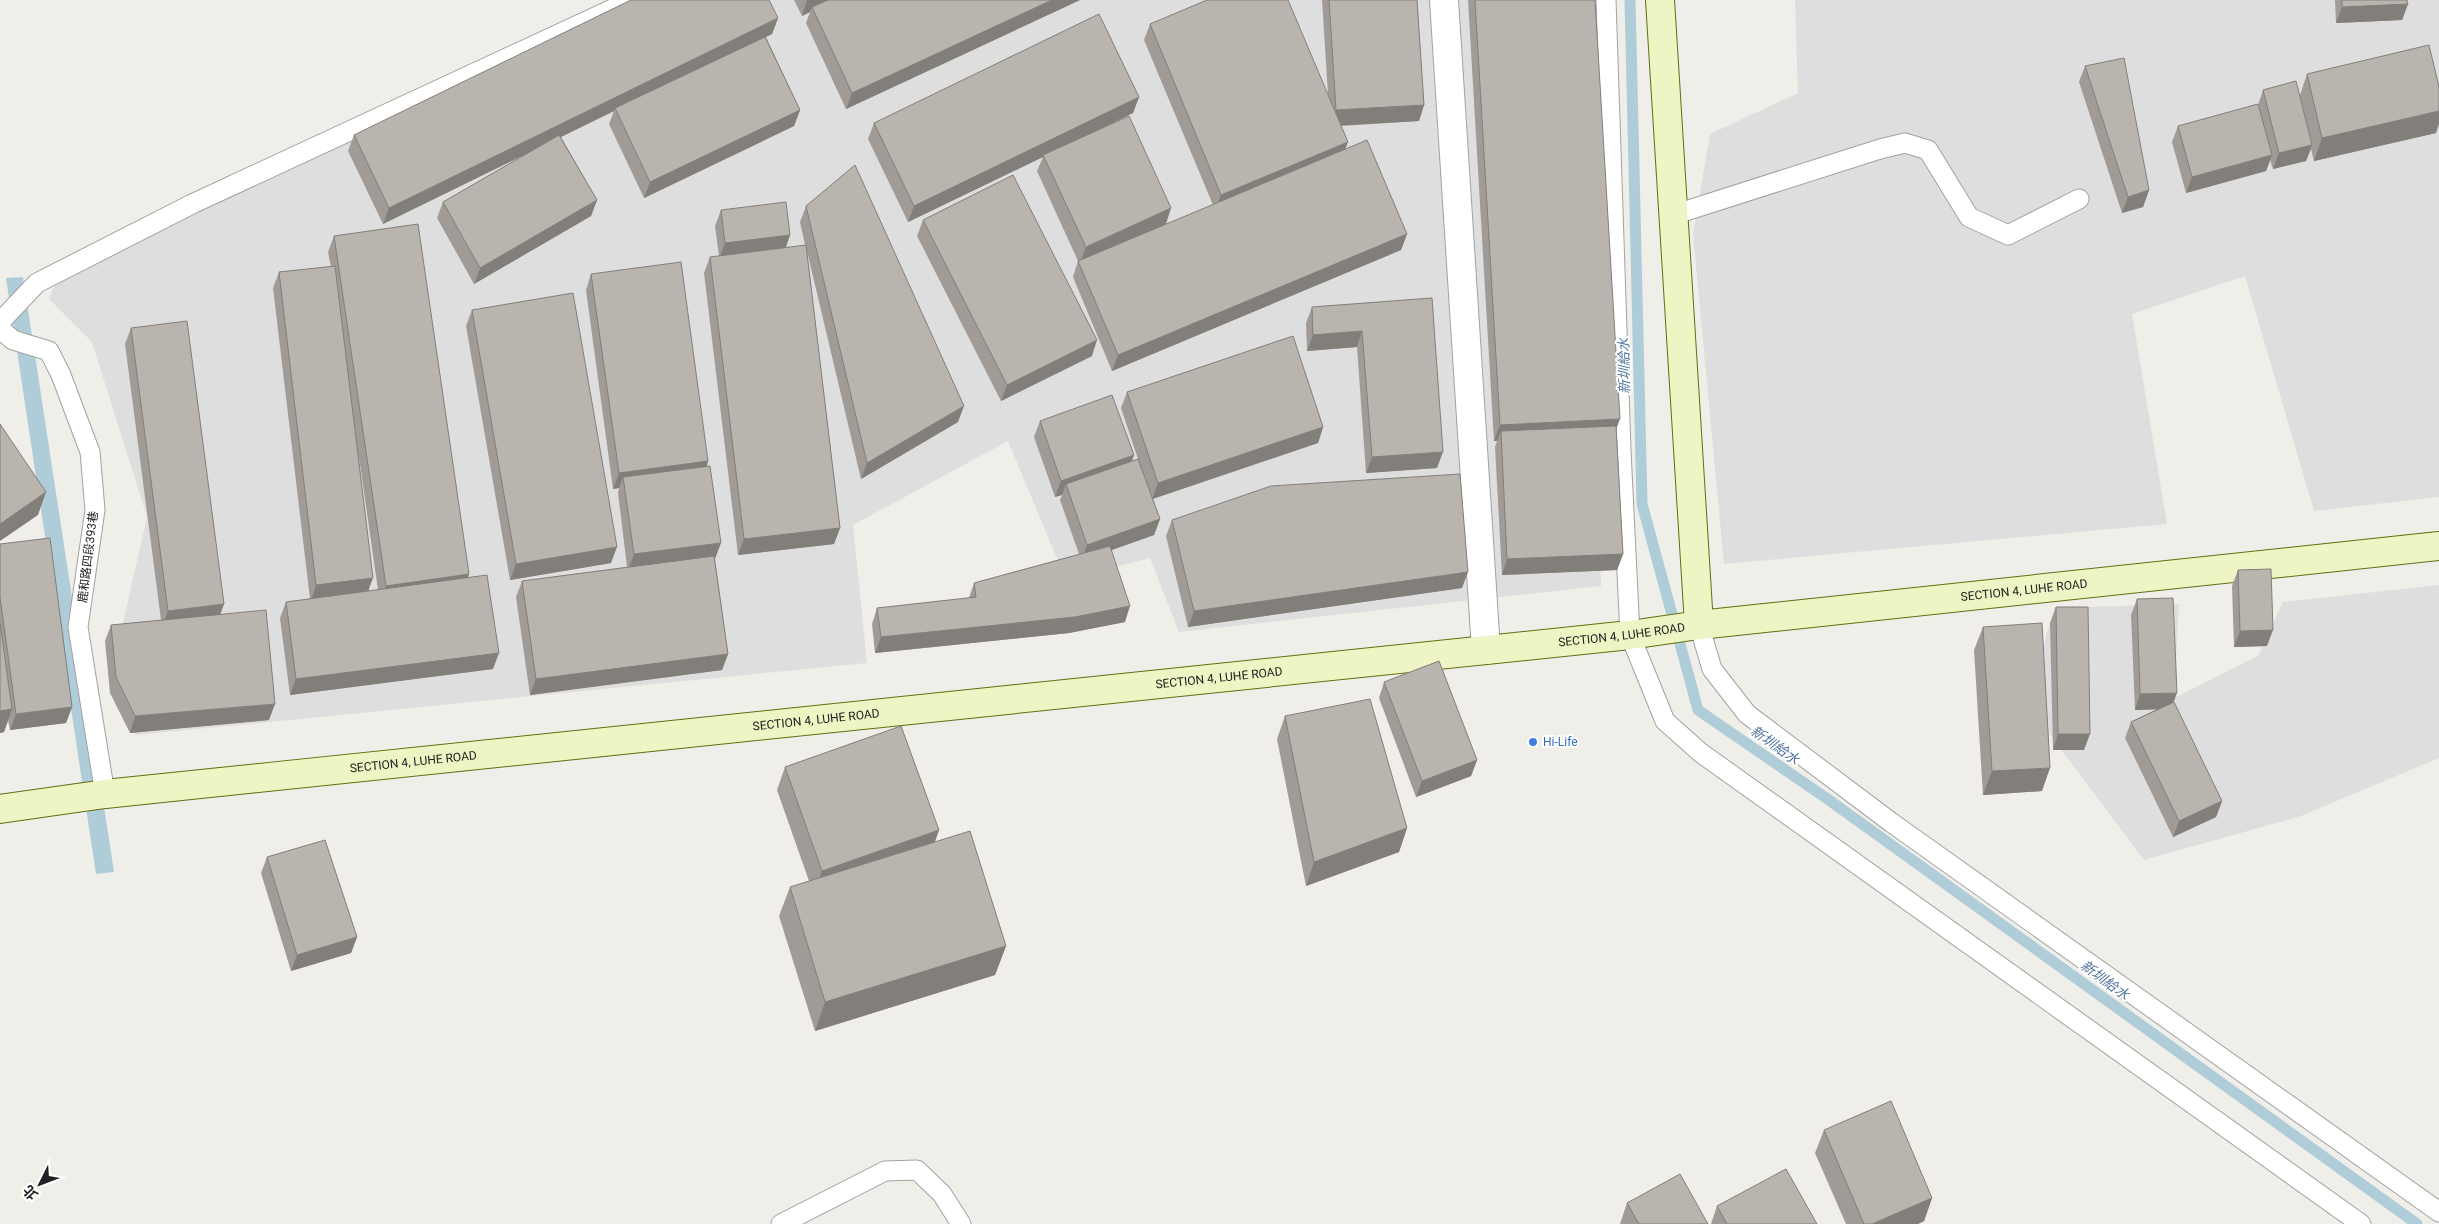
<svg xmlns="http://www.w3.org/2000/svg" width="2439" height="1224" font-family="Roboto,'Noto Sans TC',sans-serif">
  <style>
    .residential { fill: #dfdede }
    .water { fill: #afcdd9 }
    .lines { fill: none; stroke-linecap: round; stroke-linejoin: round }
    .stream { stroke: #afcdd9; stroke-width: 11 }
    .lane-casing { stroke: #a2a2a2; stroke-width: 21 }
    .street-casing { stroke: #a2a2a2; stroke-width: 30 }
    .secondary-casing { stroke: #606f11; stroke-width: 30 }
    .lane { stroke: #fff; stroke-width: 19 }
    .street { stroke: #fff; stroke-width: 28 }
    .secondary { stroke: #eff4c4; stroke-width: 28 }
    .wall { fill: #a09b96; fill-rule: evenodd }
    .shaded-wall { fill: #827e7a }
    .building { fill: #bab4af; stroke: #827e7a }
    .shop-dot { fill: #3f7fe0; stroke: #fff; stroke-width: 2 }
    .labels { text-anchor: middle; stroke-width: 4; stroke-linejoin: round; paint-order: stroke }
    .street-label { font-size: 12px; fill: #212121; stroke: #fff }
    .shop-label { font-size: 12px; fill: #366cbe; stroke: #fff; text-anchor: start }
    .water-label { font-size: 14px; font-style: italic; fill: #5476a0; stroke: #fff }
  </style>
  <rect width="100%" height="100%" fill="#f0eee9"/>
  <g class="residential">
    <polygon points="649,0 1583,0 1601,586 1179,632 1150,558 1066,580 1008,441 853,525 867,663 136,735 116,654 147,517 92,342 49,299 58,278"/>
    <polygon points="1795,0 2439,0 2439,497 2314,511 2245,276 2132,314 2167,524 1724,564 1693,234 1710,134 1798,93"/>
    <polygon points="2439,585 2439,758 2301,816 2144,860 2027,704 2054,608 2179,604 2174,698 2259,655 2283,602"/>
  </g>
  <polygon class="water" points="23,277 114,872 96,874 6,278"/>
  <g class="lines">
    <polyline class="stream" points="1630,0 1642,504 1698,710 1829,800 2417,1224"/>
    <defs>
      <g id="lane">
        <polyline points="1606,0 1621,450 1630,635 1665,721 1701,753 2361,1224"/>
        <polyline points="1673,215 1880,149 1905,143 1928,150 1969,217 2008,235 2079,199"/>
        <polyline points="0,322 37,283 192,204 632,0"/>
        <polyline points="0,329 13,340 49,351 61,375 90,452 95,510 78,627 105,794"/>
        <polyline points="1699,625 1712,669 1747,714 1892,823 2439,1212"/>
        <polyline points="781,1224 885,1171 917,1170 942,1194 961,1224"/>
      </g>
      <polyline id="street" points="1444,0 1486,650"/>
      <g id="secondary">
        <polyline points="1660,0 1699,625"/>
        <path id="s1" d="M0 809 105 794 1630 635 1699 625 2439 546"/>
      </g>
    </defs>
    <use href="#lane" class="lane-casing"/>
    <use href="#street" class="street-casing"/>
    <use href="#secondary" class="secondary-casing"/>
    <use href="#lane" class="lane"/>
    <use href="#street" class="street"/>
    <use href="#secondary" class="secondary"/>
  </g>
  <g class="wall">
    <polygon points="794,0 1080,0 846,109 806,23 810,12 802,16"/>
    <polygon points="1322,0 1417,0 1424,105 1419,121 1341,126 1345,149 1407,234 1401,250 1112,371 1073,277 1078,261 1037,171 1043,157 908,222 868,139 874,123 1139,97 1133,113 1089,134 1166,224 1213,205 1144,40 1150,24 1328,95"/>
    <polygon points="1468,0 1595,0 1623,554 1617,570 1502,575 1495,447 1497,441 1494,441"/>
    <polygon points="2335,0 2407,0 2408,4 2402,20 2336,23"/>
    <polygon points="778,18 772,34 766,37 800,110 794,126 644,198 609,124 614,111 561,137 597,200 591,216 474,284 437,218 443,202 528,153 383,224 348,151 354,135"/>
    <polygon points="2085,66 2149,190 2143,207 2122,213 2079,82"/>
    <polygon points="2307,74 2436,133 2314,161 2311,149 2306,161 2273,169 2270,160 2266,171 2186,193 2172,142 2178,126 2258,105 2263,90 2300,95"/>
    <polygon points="806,206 958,422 861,479 807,251 840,528 834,544 738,555 704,273 710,257 719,256 715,226 721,210 790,235 786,248 805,245 800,222"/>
    <polygon points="923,220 1092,356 1001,401 917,236"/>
    <path d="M334 236 469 574 468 578 493 669 290 695 280 618 286 602 310 599 273 288 279 272 331 267 328 252ZM359 457 378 590 369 591Z"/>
    <polygon points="591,274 708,461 707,466 715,559 728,654 722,670 530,695 516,597 522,581 627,567 618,493 619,488 613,489 586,290"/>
    <polygon points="1432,298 1437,468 1366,473 1357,347 1307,351 1306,323 1312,307"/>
    <polygon points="472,310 611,563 510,580 466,326"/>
    <polygon points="131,328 224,604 220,615 269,720 130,733 110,693 105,641 111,625 161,620 125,344"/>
    <polygon points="1127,392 1323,427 1318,443 1153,499 1160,519 1154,535 1111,550 1125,622 1069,633 875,653 872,624 877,608 969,598 974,583 1079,554 1060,500 1062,495 1055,497 1034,437 1040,421 1134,455 1132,461 1138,459 1121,408"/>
    <polygon points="1172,520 1462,588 1188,627 1166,536"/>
    <polygon points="0,544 72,707 66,723 10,730 8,720 4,732 0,733"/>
    <polygon points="2238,570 2267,646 2234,647 2232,586"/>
    <polygon points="2137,599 2173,702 2222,801 2216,817 2173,837 2125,738 2131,722 2157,709 2135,710 2131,615"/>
    <polygon points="2056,607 2084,750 2053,750 2050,623"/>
    <polygon points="1983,627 2042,791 1983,795 1974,650"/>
    <polygon points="1384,682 1477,760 1471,776 1416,797 1379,698"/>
    <polygon points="1285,716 1407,828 1399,852 1306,886 1277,739"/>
    <polygon points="785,767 939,830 935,842 1006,946 995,975 815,1031 779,916 790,887 809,881 777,790"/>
    <polygon points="267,857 357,937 351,953 291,971 261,873"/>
    <polygon points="1824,1130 1932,1198 1924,1221 1918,1224 1846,1224 1815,1153"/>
    <polygon points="1627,1203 1708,1224 1620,1224"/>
    <polygon points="1717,1206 1817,1224 1711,1224"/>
  </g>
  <g class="shaded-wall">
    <polygon points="807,0 837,0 812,7 810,12 802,16"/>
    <polygon points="1052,0 1080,0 846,109 852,93"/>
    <polygon points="2408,4 2402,20 2336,23 2342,7"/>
    <polygon points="778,18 772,34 616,110 615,108 614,111 383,224 389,208"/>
    <polygon points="1139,97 1133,113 1044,156 1043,155 1043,157 908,222 914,206"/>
    <polygon points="1424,105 1419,121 1330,126 1336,110"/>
    <polygon points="800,110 794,126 644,198 650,182"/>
    <polygon points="2439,111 2439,124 2436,133 2314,161 2322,138"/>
    <polygon points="1348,142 1342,158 1215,211 1221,195"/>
    <polygon points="2312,145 2306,161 2273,169 2279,153"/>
    <polygon points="2272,155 2266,171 2186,193 2192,177"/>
    <polygon points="2149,190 2143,207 2122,213 2128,197"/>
    <polygon points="597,200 591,216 474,284 480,268"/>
    <polygon points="1171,208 1166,224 1080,263 1086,247"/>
    <polygon points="1407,234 1401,250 1112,371 1118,355"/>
    <polygon points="790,235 784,251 719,259 725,243"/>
    <polygon points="1362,331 1357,347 1307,351 1313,335"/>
    <polygon points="1097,340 1092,356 1001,401 1007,385"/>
    <polygon points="964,406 958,422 861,479 867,463"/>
    <polygon points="1620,419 1614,435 1501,431 1497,441 1494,441 1500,425"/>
    <polygon points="1323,427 1318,443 1152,499 1158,483"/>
    <polygon points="1443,452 1437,468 1366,473 1372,457"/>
    <polygon points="1134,455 1128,471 1066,484 1062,495 1055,497 1061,481"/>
    <polygon points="708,461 703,477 623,477 619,488 613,489 619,473"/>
    <polygon points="46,492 38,515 0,541 0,524"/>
    <polygon points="1160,519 1154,535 1081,561 1087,545"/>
    <polygon points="840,528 834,544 738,555 744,539"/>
    <polygon points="721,543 715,559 628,570 634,554"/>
    <polygon points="617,547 611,563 510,580 516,564"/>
    <polygon points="1623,554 1617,570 1502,575 1507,559"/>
    <polygon points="1468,572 1462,588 1188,627 1194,611"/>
    <polygon points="469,574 463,590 380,602 386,586"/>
    <polygon points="373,578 367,594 311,601 316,585"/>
    <polygon points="224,604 218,620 162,627 168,611"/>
    <polygon points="1130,606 1125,622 1069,633 875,653 881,637"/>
    <polygon points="2273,630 2267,646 2234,647 2240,631"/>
    <polygon points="499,653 493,669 290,695 296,679"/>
    <polygon points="728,654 722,670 530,695 536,679"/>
    <polygon points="2177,693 2171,709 2135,710 2140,694"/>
    <polygon points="275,704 269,720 130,733 135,716"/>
    <polygon points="72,707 66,723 10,730 16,714"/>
    <polygon points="12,709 4,732 0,733 0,711"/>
    <polygon points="2058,734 2090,734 2084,750 2053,750"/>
    <polygon points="1477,760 1471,776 1416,797 1422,781"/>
    <polygon points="2050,768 2042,791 1983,795 1992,771"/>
    <polygon points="2222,801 2216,817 2173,837 2179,821"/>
    <polygon points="1407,828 1399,852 1306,886 1314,862"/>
    <polygon points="939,830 930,854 813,894 822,871"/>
    <polygon points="357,937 351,953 291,971 297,955"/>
    <polygon points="1006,946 995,975 815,1031 825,1002"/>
    <polygon points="1932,1198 1924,1221 1918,1224 1872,1224"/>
  </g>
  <g class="building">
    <polygon points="631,0 769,0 778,18 389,208 354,135"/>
    <polygon points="828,0 1052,0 852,93 812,7"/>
    <polygon points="1207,0 1288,0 1348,142 1221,195 1150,24"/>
    <polygon points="1329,0 1417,0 1424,105 1336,110"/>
    <polygon points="1475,0 1595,0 1620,419 1500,425"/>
    <polygon points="2342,0 2407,0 2408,4 2342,7"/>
    <polygon points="1099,14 1139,97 914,206 874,123"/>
    <polygon points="765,37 800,110 650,182 615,108"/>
    <polygon points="2429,45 2439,87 2439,111 2322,138 2307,74"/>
    <polygon points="2124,58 2149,190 2128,197 2085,66"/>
    <polygon points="2296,81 2312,145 2279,153 2263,90"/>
    <polygon points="2258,104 2272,155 2192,177 2178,126"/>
    <polygon points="1129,116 1171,208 1086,247 1043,155"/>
    <polygon points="559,135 597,200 480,268 443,202"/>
    <polygon points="1367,140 1407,234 1118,355 1078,261"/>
    <polygon points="855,165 964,406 867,463 806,206"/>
    <polygon points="1013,175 1097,340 1007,385 923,220"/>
    <polygon points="786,202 790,235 725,243 721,210"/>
    <polygon points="418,224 469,574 386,586 334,236"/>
    <polygon points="806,245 840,528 744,539 710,257"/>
    <polygon points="681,262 708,461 619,473 591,274"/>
    <polygon points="335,266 373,578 316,585 279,272"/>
    <polygon points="573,293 617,547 516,564 472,310"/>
    <polygon points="1432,298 1443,452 1372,457 1362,331 1313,335 1312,307"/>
    <polygon points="187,321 224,604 168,611 131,328"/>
    <polygon points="1293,336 1323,427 1158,483 1127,392"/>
    <polygon points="1112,395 1134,455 1061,481 1040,421"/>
    <polygon points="0,424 46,492 0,524"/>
    <polygon points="1616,426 1623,554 1507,559 1501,431"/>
    <polygon points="1138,459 1160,519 1087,545 1066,484"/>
    <polygon points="710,466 721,543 634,554 623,477"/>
    <polygon points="1460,474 1468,572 1194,611 1172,520 1271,486"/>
    <polygon points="50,538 72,707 16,714 0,597 0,544"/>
    <polygon points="1110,546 1130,606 1075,617 881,637 877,608 976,597 974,583"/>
    <polygon points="714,556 728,654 536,679 522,581"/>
    <polygon points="2271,569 2273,630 2240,631 2238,570"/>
    <polygon points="487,575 499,653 296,679 286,602"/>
    <polygon points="2173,598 2177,693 2140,694 2137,599"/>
    <polygon points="2056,607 2088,607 2090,734 2058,734"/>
    <polygon points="266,610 275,704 135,716 116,677 111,625"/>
    <polygon points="0,623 12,709 0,711"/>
    <polygon points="2042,623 2050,768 1992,771 1983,627"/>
    <polygon points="1439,661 1477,760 1422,781 1384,682"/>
    <polygon points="1370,699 1407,828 1314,862 1285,716"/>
    <polygon points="2174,702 2222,801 2179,821 2131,722"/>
    <polygon points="901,726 939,830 822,871 785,767"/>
    <polygon points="970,831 1006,946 825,1002 790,887"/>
    <polygon points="325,840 357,937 297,955 267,857"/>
    <polygon points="1891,1101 1932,1198 1872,1224 1864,1224 1824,1130"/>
    <polygon points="1786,1169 1817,1224 1727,1224 1717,1206"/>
    <polygon points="1680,1174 1708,1224 1639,1224 1627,1203"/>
  </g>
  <circle class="shop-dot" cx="1533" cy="742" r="5"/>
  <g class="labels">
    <g class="street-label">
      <text transform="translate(88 557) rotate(-83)" y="4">鹿和路四段393巷</text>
      <text dy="4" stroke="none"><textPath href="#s1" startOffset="2036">SECTION 4, LUHE ROAD</textPath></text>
      <text dy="4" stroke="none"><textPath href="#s1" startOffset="1631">SECTION 4, LUHE ROAD</textPath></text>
      <text dy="4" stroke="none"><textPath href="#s1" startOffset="1226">SECTION 4, LUHE ROAD</textPath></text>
      <text dy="4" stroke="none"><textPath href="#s1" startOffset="821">SECTION 4, LUHE ROAD</textPath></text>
      <text dy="4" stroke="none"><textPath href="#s1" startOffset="416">SECTION 4, LUHE ROAD</textPath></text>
    </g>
    <g class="shop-label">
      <text x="1543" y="746">Hi-Life</text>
    </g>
    <g class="water-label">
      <text transform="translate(1624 366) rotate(-91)" y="5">新圳給水</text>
      <text transform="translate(1775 745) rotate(35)" y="5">新圳給水</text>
      <text transform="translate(2105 980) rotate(36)" y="5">新圳給水</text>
    </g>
  </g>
  <g transform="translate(40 1184) rotate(228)" stroke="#ffffff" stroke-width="4" paint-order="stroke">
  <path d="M0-4L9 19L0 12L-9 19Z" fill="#212121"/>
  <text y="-8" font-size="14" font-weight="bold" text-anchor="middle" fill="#212121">北</text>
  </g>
</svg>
